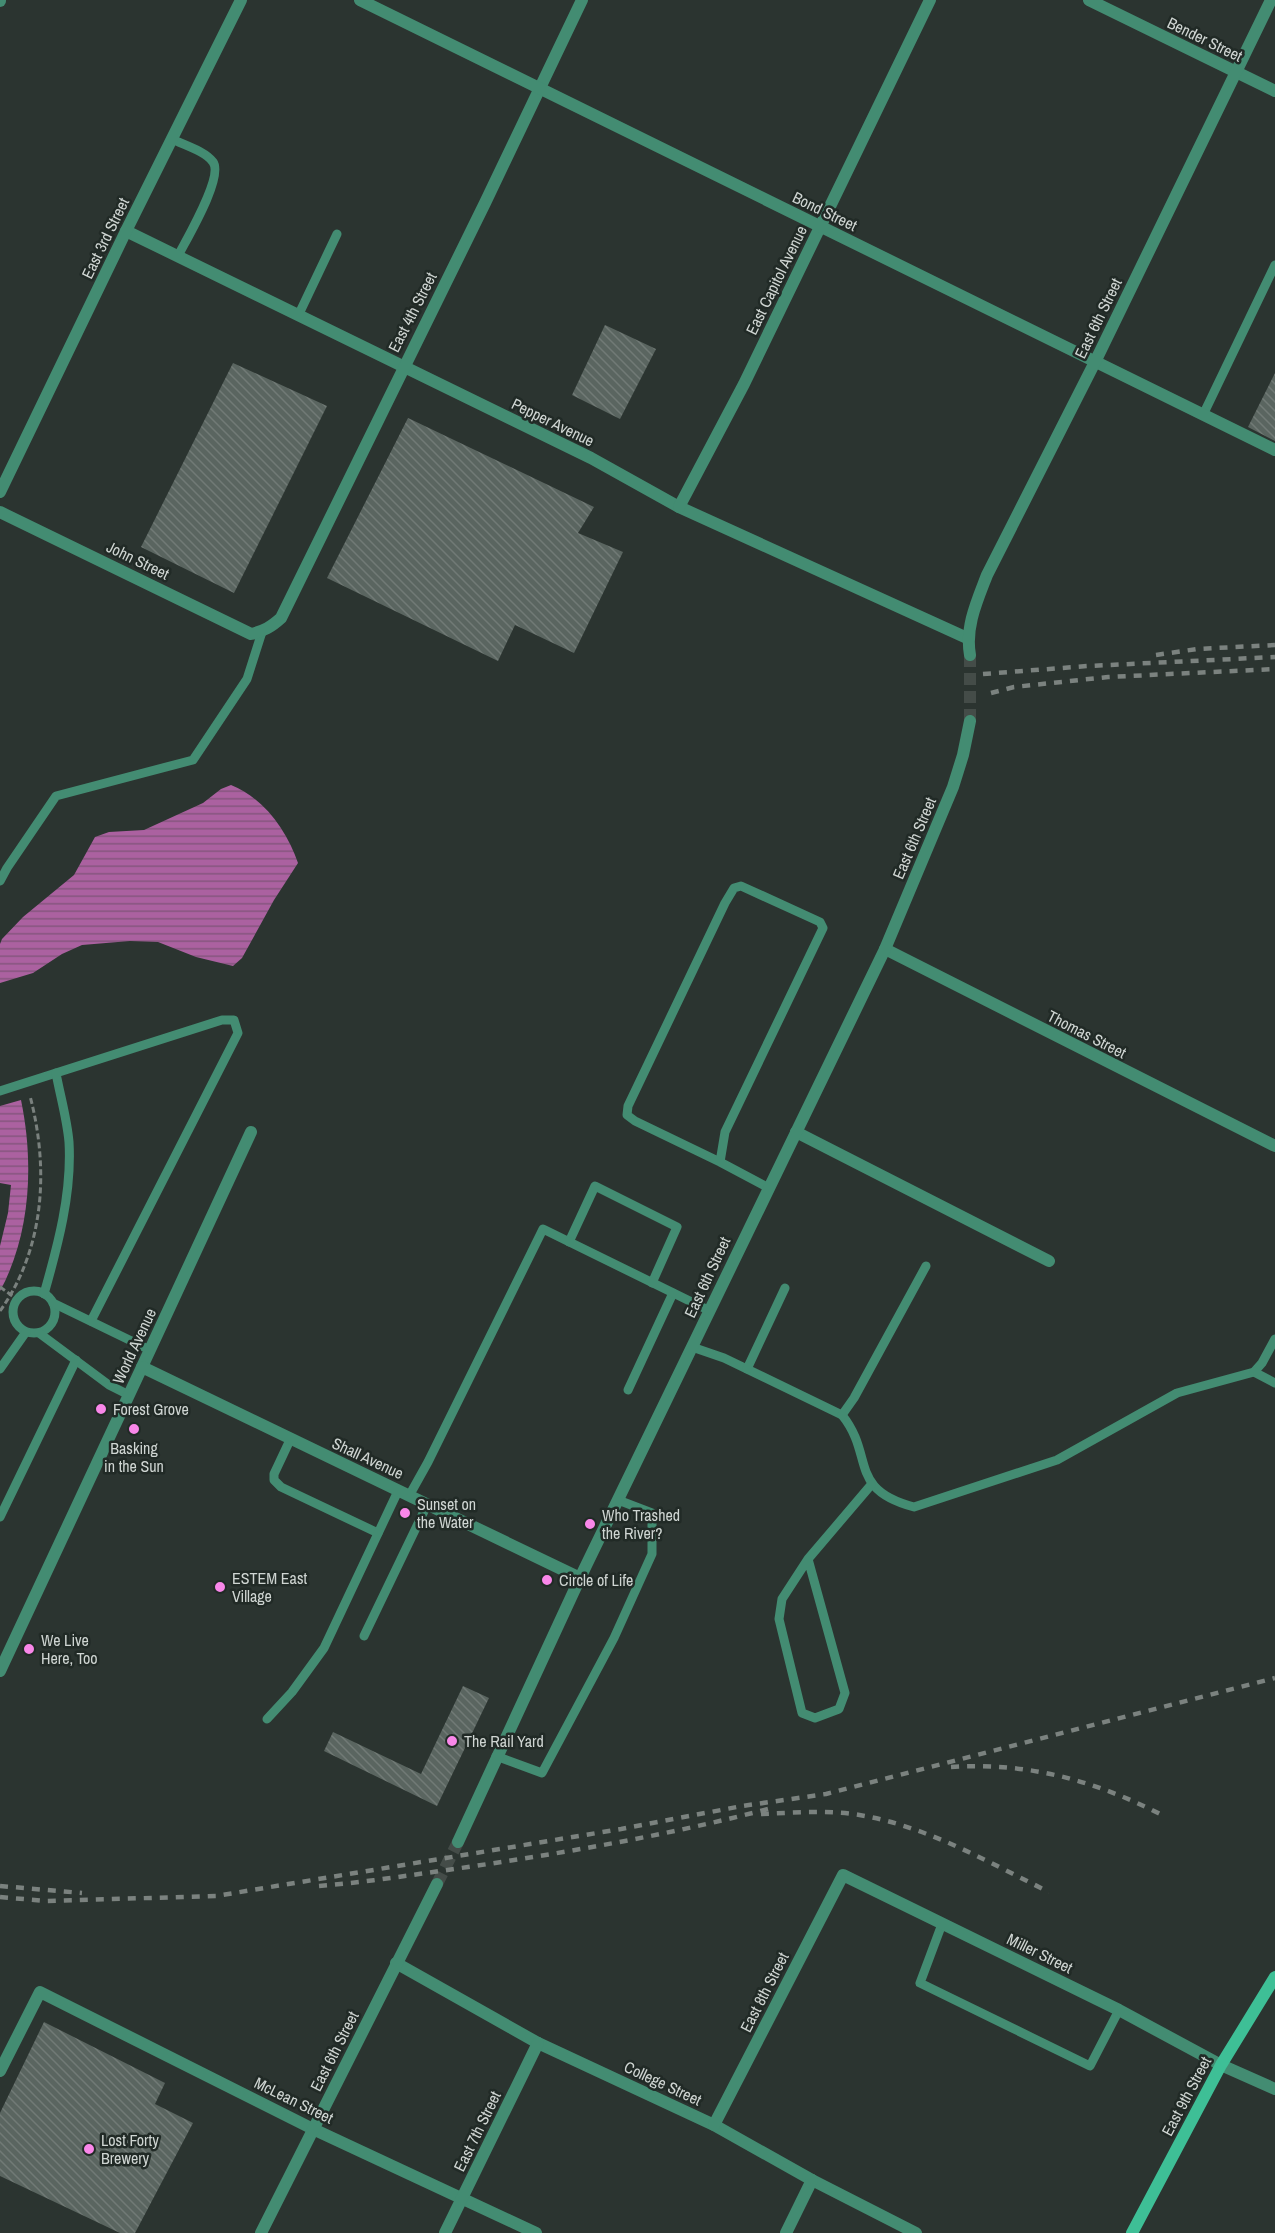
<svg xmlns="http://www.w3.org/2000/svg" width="1275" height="2233" font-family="'Archivo Narrow',sans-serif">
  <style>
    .water { fill: url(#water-rules) }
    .building { fill: url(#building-back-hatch) }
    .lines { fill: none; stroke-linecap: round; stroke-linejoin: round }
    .tertiary-tunnel { stroke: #444c48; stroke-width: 12; stroke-dasharray: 12 6; stroke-linecap: butt }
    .path { stroke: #7a817e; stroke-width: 3; stroke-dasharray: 6 3; stroke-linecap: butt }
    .service { stroke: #438c72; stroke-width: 9 }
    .minor { stroke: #438c72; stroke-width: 12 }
    .tertiary { stroke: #438c72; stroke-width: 12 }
    .secondary { stroke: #3ebf96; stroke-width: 12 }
    .rail { stroke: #7b827f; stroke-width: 4.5; stroke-dasharray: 8 8; stroke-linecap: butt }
    .poi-dot { fill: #f987e9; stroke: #212a26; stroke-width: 2 }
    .labels { text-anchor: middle; stroke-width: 5; stroke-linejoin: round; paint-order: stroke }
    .street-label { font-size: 16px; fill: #cfd5d2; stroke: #212a26 }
    .poi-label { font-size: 16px; fill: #cfd5d2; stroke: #212a26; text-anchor: start }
  </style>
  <defs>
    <pattern id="water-rules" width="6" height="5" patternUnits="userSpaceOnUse" patternTransform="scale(1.5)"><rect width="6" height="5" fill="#ab61a0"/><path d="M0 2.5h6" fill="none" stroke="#85557e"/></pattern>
    <pattern id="building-back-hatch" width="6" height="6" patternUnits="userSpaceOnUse" patternTransform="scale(1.5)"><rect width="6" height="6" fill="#5a6560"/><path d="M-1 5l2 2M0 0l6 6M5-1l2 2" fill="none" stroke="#717a76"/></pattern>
  </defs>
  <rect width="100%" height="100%" fill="#2b3430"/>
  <g class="water">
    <path d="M231 785C264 798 287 831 298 863L274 900 242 958 233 966 196 957 158 942 130 941 82 945 62 954 33 973 0 983V944L2 939 23 917 74 875 95 837 109 832 144 830 203 803 221 789Z"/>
    <path d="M21 1100C34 1162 31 1234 0 1291V1246L8 1213 11 1185 0 1183V1106Z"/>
  </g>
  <g class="building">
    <polygon points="605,325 656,349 620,419 572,395"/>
    <polygon points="233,363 327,406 234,593 141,547"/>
    <polygon points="1275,373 1275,441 1248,427"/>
    <polygon points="408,418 594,507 578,533 623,552 574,653 515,625 498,661 327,578"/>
    <polygon points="463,1686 489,1698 437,1806 324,1751 333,1732 421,1774"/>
    <polygon points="44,2022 165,2083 155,2104 193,2123 135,2233 120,2233 0,2176 0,2113"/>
  </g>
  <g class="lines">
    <g class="tertiary-tunnel">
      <polyline points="970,655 970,721"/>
      <polyline points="437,1884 458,1842"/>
    </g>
    <g class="path">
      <polyline points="0,1287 17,1299"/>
      <path d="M0 1311C45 1248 49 1168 30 1096"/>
    </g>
    <g class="service">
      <path d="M172 139C184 145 205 151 213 162 224 177 186 240 178 256"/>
      <polyline points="298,316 337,234"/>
      <polyline points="1203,415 1275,265"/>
      <polyline points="0,881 7,868 56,796 193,760 247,679 262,632"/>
      <polyline points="0,1091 56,1073"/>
      <polyline points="720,1162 635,1121 627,1115 628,1106 725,903 734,888 741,886 820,922 823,928 725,1132 720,1162 769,1188"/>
      <polyline points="569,1242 595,1186 677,1227 652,1283"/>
      <circle cx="34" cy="1312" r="21"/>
      <path d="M44 1294C58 1245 72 1193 69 1142 67 1119 60 1095 56 1073L222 1020H234L238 1033 91 1321"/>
      <polyline points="53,1303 150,1350"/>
      <polyline points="39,1333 109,1385 129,1395"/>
      <path d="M692 1347 724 1358 842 1415C875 1456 847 1489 914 1507L1057 1460 1177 1393 1254 1372 1262 1363 1275 1339"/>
      <polyline points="0,1369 26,1332"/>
      <polyline points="747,1369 785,1288"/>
      <polyline points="1254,1372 1275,1383"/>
      <polyline points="628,1390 673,1293"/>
      <polyline points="842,1415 854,1398 926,1266"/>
      <polyline points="290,1440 274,1474 274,1480 281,1487 378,1533"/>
      <polyline points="409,1496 428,1462 543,1229 708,1310"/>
      <polyline points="0,1517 76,1360"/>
      <polyline points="808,1559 845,1693 839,1709 815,1718 802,1713 779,1619 782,1599 808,1559 871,1485"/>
      <polyline points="364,1636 427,1505"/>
      <polyline points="267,1719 292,1692 324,1648 398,1491"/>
      <polyline points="496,1756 542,1773 614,1638 652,1554 652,1513 618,1500"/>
      <polyline points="942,1924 920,1983 1090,2066 1119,2010"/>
    </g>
    <g class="minor">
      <polyline points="1089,0 1275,91"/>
      <polyline points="0,1 0,0"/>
      <polyline points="126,231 591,458 679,507 967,638"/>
      <polyline points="0,492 126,231 241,0"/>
      <polyline points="679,507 744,384 930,0"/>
      <path d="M0 512 251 634C264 631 271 627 281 618L485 203 582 0"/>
      <polyline points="885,949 1275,1146"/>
      <polyline points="796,1132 1049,1261"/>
      <polyline points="142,1367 251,1132"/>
      <polyline points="396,1963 538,2043 714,2125 812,2180 916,2233"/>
      <polyline points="0,2071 40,1992 313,2129 536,2233"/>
      <polyline points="714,2125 843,1875 1119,2010 1221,2065 1275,2089"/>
      <polyline points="445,2233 538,2043"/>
      <polyline points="786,2233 812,2180"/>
    </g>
    <g class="tertiary">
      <polyline points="360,0 1275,450"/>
      <path d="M970 655C965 627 977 601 987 575L1095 362 1271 0"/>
      <polyline points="0,1671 142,1367 580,1578"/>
      <polyline points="458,1842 580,1578 885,949 953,787 963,755 970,721"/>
      <polyline points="261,2233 437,1884"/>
    </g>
    <polyline class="secondary" points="1132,2233 1221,2065 1275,1977"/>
    <g class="rail">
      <polyline points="1156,655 1197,649 1275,645"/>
      <polyline points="983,674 1088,666 1275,657"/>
      <polyline points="991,693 1014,687 1108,677 1275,669"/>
      <path d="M951 1767C1027 1762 1093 1780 1160 1814"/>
      <path d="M761 1814C791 1813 822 1810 853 1814 923 1824 986 1861 1049 1892"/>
      <polyline points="0,1886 82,1893"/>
      <path d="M319 1886C369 1882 418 1874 468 1867 569 1852 669 1835 768 1809"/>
      <polyline points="0,1897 46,1901 216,1896 621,1829 742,1806 826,1794 1275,1678"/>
    </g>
  </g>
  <g class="poi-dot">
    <circle cx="101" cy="1409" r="6"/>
    <circle cx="134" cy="1429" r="6"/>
    <circle cx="405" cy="1513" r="6"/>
    <circle cx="590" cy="1524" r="6"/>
    <circle cx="547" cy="1580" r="6"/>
    <circle cx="220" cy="1587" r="6"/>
    <circle cx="29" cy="1649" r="6"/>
    <circle cx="452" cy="1741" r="6"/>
    <circle cx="89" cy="2149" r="6"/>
  </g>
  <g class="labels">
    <g class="street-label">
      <text transform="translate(1205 39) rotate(26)" y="6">Bender Street</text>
      <text transform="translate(825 211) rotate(26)" y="6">Bond Street</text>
      <text transform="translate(105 238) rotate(-64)" y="6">East 3rd Street</text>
      <text transform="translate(776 280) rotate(-64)" y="6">East Capitol Avenue</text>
      <text transform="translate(412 312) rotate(-63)" y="6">East 4th Street</text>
      <text transform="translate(1098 318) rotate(-64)" y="6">East 6th Street</text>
      <text transform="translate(553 422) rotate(26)" y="6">Pepper Avenue</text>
      <text transform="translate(138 560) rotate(26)" y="6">John Street</text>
      <text transform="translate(914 838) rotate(-67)" y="6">East 6th Street</text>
      <text transform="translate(1087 1034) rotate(27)" y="6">Thomas Street</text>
      <text transform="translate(707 1277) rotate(-65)" y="6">East 6th Street</text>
      <text transform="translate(134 1346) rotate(-65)" y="6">World Avenue</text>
      <text transform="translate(368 1458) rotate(25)" y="6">Shall Avenue</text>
      <text transform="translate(1040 1953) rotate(26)" y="6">Miller Street</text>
      <text transform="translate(764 1992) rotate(-63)" y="6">East 8th Street</text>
      <text transform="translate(334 2051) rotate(-63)" y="6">East 6th Street</text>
      <text transform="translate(663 2083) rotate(25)" y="6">College Street</text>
      <text transform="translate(1186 2096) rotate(-62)" y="6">East 9th Street</text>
      <text transform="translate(294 2100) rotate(26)" y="6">McLean Street</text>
      <text transform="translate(477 2131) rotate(-64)" y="6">East 7th Street</text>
    </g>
    <g class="poi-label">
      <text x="113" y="1415">Forest Grove</text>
      <text x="134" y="1454" text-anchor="middle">Basking<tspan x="134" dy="18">in the Sun</tspan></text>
      <text x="417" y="1510">Sunset on<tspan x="417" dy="18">the Water</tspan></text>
      <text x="602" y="1521">Who Trashed<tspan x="602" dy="18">the River?</tspan></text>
      <text x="232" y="1584">ESTEM East<tspan x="232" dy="18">Village</tspan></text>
      <text x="559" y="1586">Circle of Life</text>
      <text x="41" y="1646">We Live<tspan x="41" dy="18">Here, Too</tspan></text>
      <text x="464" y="1747">The Rail Yard</text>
      <text x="101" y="2146">Lost Forty<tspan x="101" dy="18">Brewery</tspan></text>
    </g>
  </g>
</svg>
